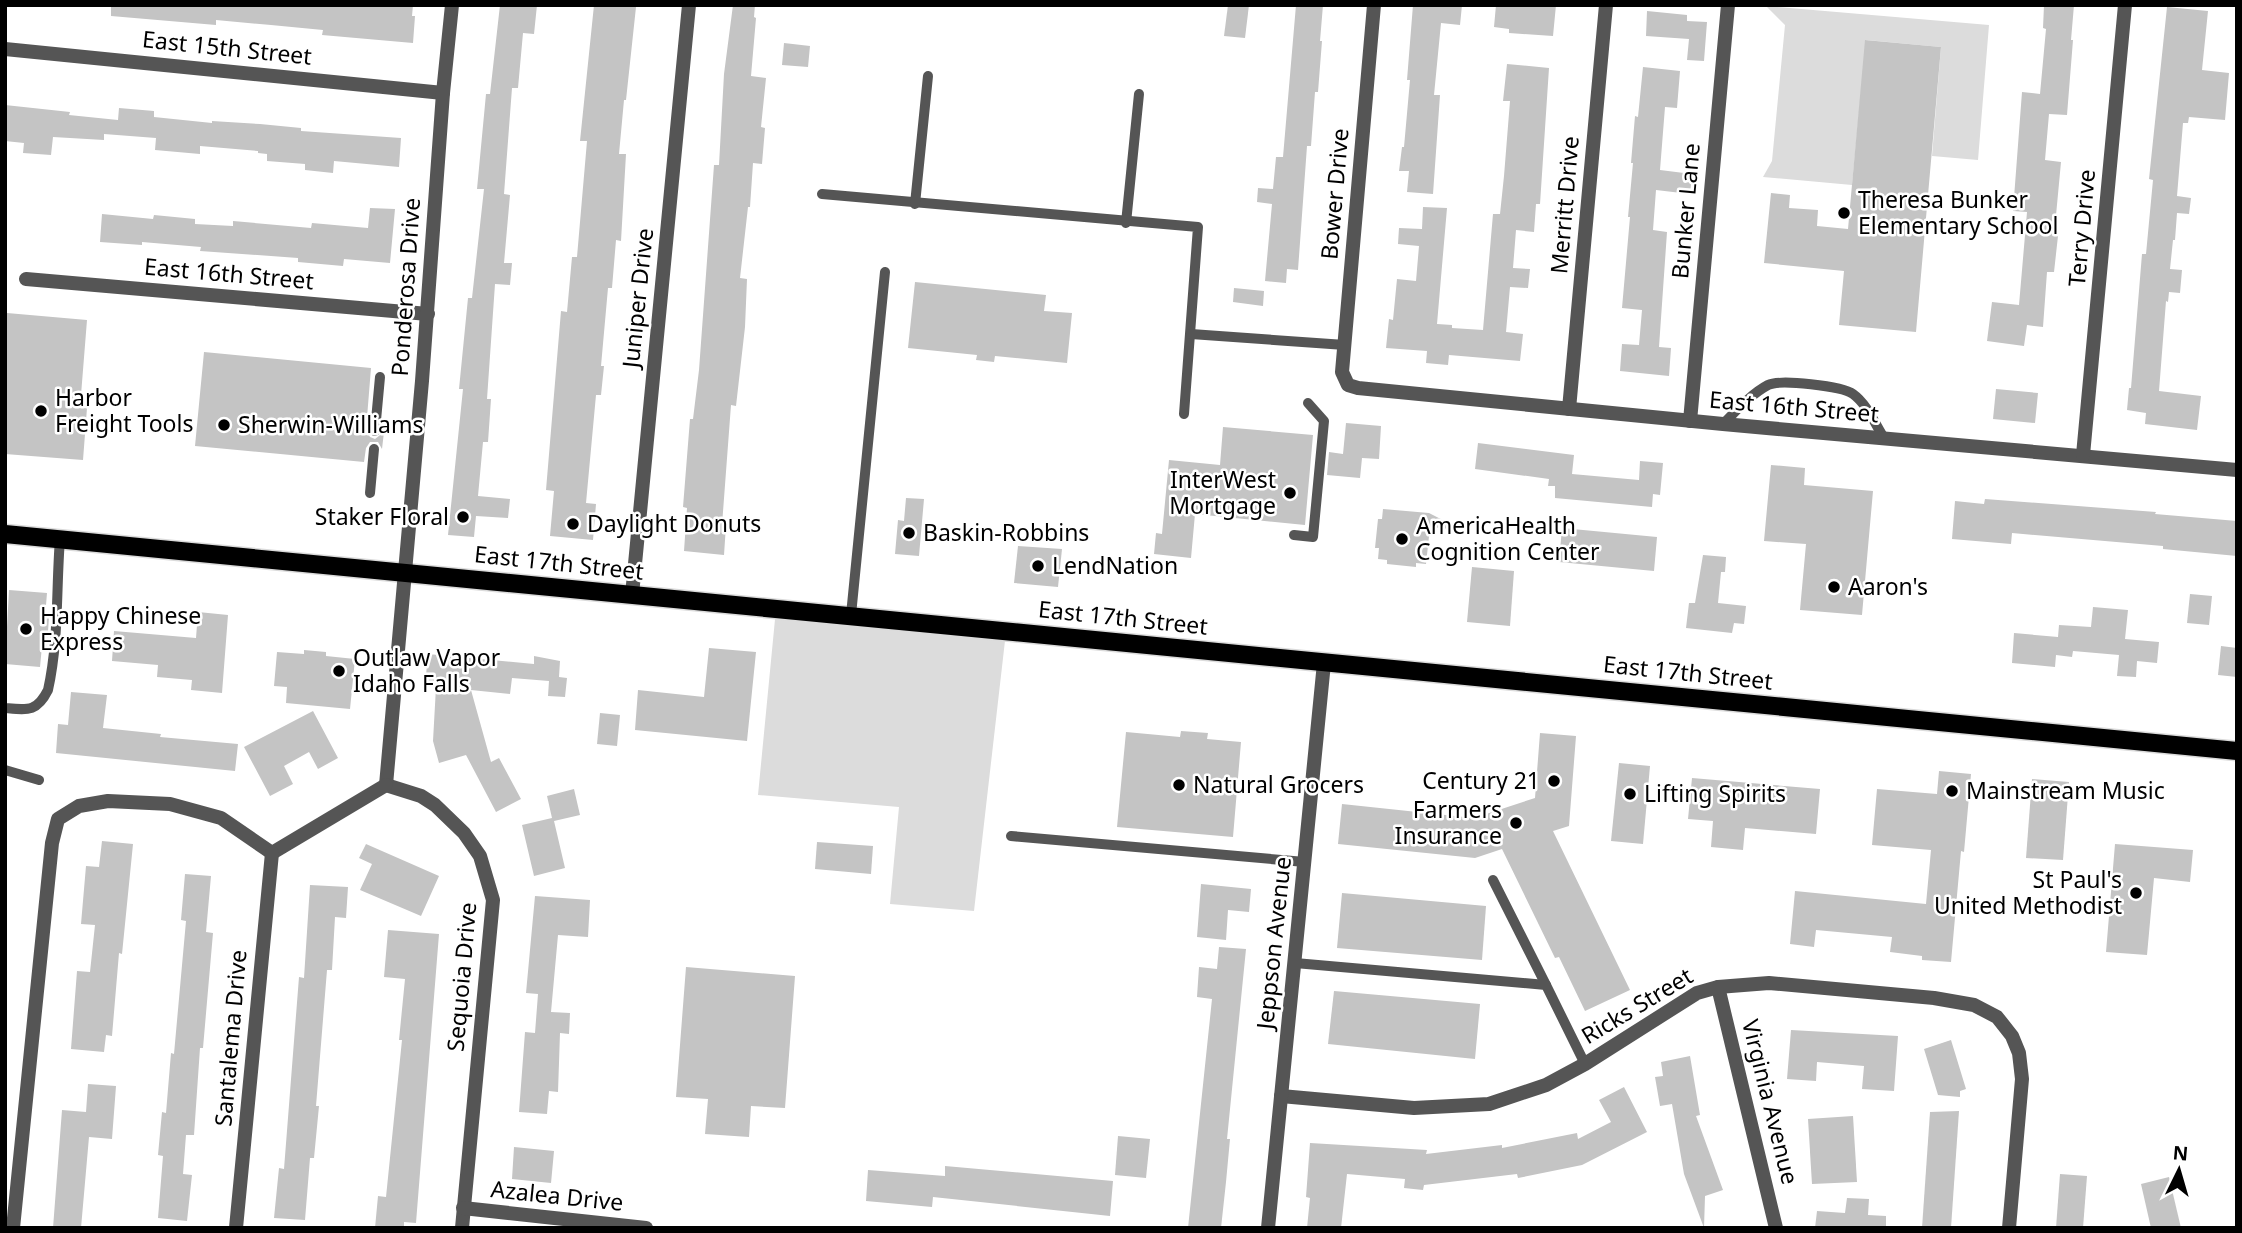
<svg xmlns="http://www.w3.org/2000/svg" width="2242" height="1233" font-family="'Noto Sans',sans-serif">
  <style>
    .green { fill: #dcdcdc }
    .building { fill: #c4c4c4 }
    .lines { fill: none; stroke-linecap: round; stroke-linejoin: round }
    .primary-casing { stroke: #dbdbdb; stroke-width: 21 }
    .lane { stroke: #555; stroke-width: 10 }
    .street { stroke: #555; stroke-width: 14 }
    .primary { stroke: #000; stroke-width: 18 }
    .poi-dot { fill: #000; stroke: #fff; stroke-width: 2.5 }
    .labels { text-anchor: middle; stroke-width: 5; stroke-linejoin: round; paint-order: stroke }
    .street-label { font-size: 23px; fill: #000; stroke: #fff }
    .poi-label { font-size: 23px; fill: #000; stroke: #fff; text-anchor: start }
  </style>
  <rect width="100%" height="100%" fill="#fff"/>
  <g class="green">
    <polygon points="1766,6 1989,25 1978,160 1932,156 1941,47 1866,40 1852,185 1763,177 1772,161 1785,25"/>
    <polygon points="776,609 1006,632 974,911 890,904 899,807 758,795"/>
  </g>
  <g class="building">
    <polygon points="111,5 413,5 412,16 415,16 413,43 322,35 323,30 271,25 216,20 216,25 111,16"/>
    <polygon points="500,5 537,5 534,34 523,33 518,88 512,88 504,194 510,195 504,263 512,263 510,285 495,284 487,399 491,399 488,442 483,442 478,496 510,499 508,518 476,516 474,537 448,535 463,389 459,389 468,298 472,298 484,189 477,189 486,94 490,94"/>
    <polygon points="594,5 636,7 626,100 624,100 619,154 626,154 621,241 616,240 612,288 608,288 601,366 604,366 601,395 596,395 586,503 596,504 593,540 550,536 554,491 546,490 561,311 567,312 572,257 577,257 587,141 580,141"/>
    <polygon points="733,5 755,5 754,17 756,18 751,76 766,78 761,127 765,128 762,164 753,163 750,207 748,207 740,278 747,279 745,327 736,406 731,405 722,525 726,525 724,555 684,551 687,508 683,507 690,419 693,419 699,370 714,165 719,165 724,74"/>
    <polygon points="1228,5 1249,5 1245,38 1224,36"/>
    <polygon points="1296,5 1323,5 1320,41 1322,41 1318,92 1315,92 1311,146 1307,146 1298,270 1287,269 1286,283 1265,281 1272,204 1257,202 1258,188 1273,189 1276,157 1283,157"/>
    <polygon points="1413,5 1462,5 1460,25 1441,23 1434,95 1440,95 1433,194 1407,192 1409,171 1399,171 1402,147 1404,147 1410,80 1407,80"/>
    <polygon points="1496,5 1556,5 1553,36 1509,33 1509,29 1494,27"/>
    <polygon points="2044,5 2074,5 2071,40 2073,40 2067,115 2049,114 2045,160 2061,162 2055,226 2059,227 2054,272 2047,272 2043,327 2027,325 2024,346 1987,341 1992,302 2019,305 2027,212 2013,211 2022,92 2040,94 2046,29 2043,28"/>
    <polygon points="2167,7 2208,11 2202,70 2229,73 2225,120 2189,117 2188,123 2183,123 2177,196 2191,198 2189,214 2177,213 2175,240 2173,240 2170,269 2182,270 2180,293 2169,292 2168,302 2166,301 2159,391 2201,396 2197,430 2145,424 2146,413 2127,410 2129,388 2131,388 2142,254 2146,254 2153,180 2149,179"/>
    <polygon points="1647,11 1687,15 1687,21 1707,22 1704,61 1687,60 1689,39 1646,36"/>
    <polygon points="1865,40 1941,47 1916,332 1839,325 1844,271 1764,263 1771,193 1790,195 1789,208 1818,210 1817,226 1848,229"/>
    <polygon points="784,43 810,46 808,67 782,65"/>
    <polygon points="1507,64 1549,68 1540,204 1536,204 1534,232 1516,230 1513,268 1530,269 1528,288 1510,287 1506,332 1523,334 1520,361 1449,355 1448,365 1426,363 1427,351 1386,348 1389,319 1393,320 1397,279 1416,281 1419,246 1398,244 1399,228 1422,229 1423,207 1447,208 1437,324 1452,325 1452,328 1483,330 1493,214 1500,214 1504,176 1510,101 1503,101"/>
    <polygon points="1643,67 1680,71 1677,108 1665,107 1660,170 1692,174 1690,194 1656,190 1653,230 1667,232 1659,347 1671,348 1669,376 1620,371 1622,344 1639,345 1642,310 1622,308 1630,217 1628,217 1633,163 1631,163 1635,116 1638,117"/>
    <polygon points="5,105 70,112 69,115 118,120 119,108 154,111 154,117 212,123 212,121 260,124 301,128 301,131 401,138 399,167 334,161 333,173 305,170 305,164 267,161 267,154 258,153 258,151 200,146 200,154 155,150 156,138 104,134 104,140 53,137 51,155 23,153 24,143 5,141"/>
    <polygon points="370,208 395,209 390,263 344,259 343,266 298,262 298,258 200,251 201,247 142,242 142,245 100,242 102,214 153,219 154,215 195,219 195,224 233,226 233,221 311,228 312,223 368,228"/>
    <polygon points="915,282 1046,295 1044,311 1072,313 1067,363 995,356 994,362 976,360 977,355 908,348"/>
    <polygon points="1234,288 1264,291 1263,306 1233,302"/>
    <polygon points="7,313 87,320 81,395 88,395 83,460 5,454"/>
    <polygon points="204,352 371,368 366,430 370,437 375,439 384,432 382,449 378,442 370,442 366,448 364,462 195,446"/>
    <polygon points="1996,389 2038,393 2035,423 1993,419"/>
    <polygon points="1346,423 1381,426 1379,459 1362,458 1360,478 1327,475 1329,452 1343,454"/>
    <polygon points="1223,427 1313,435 1305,525 1195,514 1191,558 1154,554 1156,533 1162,534 1169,460 1220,465"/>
    <polygon points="1478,443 1574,455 1572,474 1639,480 1640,461 1663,463 1660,495 1653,494 1652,507 1555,498 1555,486 1548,486 1549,479 1475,469"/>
    <polygon points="1771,465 1805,468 1804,485 1873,491 1862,615 1800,610 1806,544 1764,541"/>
    <polygon points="906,498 924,499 919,556 895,554 898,520 904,521"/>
    <polygon points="1985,499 2156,512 2155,514 2237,521 2237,556 2163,549 2163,546 2012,533 2011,544 1952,539 1955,501 1984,504"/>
    <polygon points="1383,509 1429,513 1462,530 1430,527 1426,564 1416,563 1416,567 1387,564 1387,560 1378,559 1379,548 1375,548 1378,519 1382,519"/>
    <polygon points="1562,528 1657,537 1654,571 1559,562"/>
    <polygon points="1018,546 1062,549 1058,587 1014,583"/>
    <polygon points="1703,555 1726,557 1725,572 1721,572 1718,603 1746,606 1744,624 1734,623 1732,633 1686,628 1689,603 1695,603"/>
    <polygon points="1472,567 1514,571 1510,626 1467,622"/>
    <polygon points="9,590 47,593 45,617 49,617 47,646 42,646 40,667 5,664"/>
    <polygon points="2190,594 2212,596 2209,625 2187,623"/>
    <polygon points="2093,607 2128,610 2125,639 2159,642 2157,663 2137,661 2136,677 2117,676 2119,655 2073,651 2072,657 2056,655 2055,667 2012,663 2014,633 2058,637 2059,625 2091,627"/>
    <polygon points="198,612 228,615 222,693 191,690 192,680 157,677 158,665 112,661 114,631 196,638"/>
    <polygon points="2221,646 2237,648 2237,677 2218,675"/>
    <polygon points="709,648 756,652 747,741 635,730 638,690 704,697"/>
    <polygon points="304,650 326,652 326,656 355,659 350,709 286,703 287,687 274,686 277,652 304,654"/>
    <polygon points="428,654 534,664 534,656 560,661 559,677 567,678 565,697 548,696 549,681 512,678 510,694 471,690 491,762 499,758 521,799 496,812 466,755 439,763 433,741 436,687 425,686"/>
    <polygon points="71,692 107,695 103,728 161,734 160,737 238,744 235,771 56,753 58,724 68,725"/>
    <polygon points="313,711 338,758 318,769 309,752 284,766 293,784 270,796 244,747"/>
    <polygon points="600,713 620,715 617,746 597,744"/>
    <polygon points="1181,731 1208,733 1207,739 1241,742 1233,837 1117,827 1126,732 1180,737"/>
    <polygon points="1540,733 1576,736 1569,826 1553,831 1630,990 1585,1011 1559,957 1555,958 1502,849 1475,858 1338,844 1342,804 1474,818 1535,798"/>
    <polygon points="1619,763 1650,766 1643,844 1611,841"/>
    <polygon points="1939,771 1971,774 1964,852 1961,851 1951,962 1922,960 1922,956 1890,952 1892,937 1816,930 1814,947 1790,944 1795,891 1926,904 1931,850 1872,845 1877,789 1937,794"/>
    <polygon points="1692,778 1820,789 1816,834 1745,828 1743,850 1711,847 1713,821 1688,819"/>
    <polygon points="2032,779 2069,782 2063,860 2026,858"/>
    <polygon points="574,789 580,815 554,821 565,868 534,876 522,825 552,818 547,796"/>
    <polygon points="102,841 133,844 122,954 119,953 112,1036 106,1035 104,1052 71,1049 77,971 90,972 95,925 81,924 86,866 99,867"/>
    <polygon points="817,842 873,846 871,874 815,869"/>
    <polygon points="366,844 439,876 421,916 360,890 372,864 359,858"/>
    <polygon points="2115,844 2193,850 2190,882 2154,878 2147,955 2106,952"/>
    <polygon points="185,874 211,876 206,932 213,933 203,1048 200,1048 194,1135 186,1135 183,1174 192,1175 187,1221 158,1218 163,1156 158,1155 162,1112 166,1113 171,1053 174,1054 186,921 181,920"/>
    <polygon points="1201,884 1251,889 1249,912 1228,910 1226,940 1197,937"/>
    <polygon points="310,885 348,887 346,918 335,917 332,970 327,970 316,1106 319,1106 314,1158 310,1158 305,1220 274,1218 279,1168 284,1169 299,977 304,978"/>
    <polygon points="1342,893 1486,906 1482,960 1337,948"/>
    <polygon points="535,896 590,900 588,937 558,935 551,1012 570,1013 569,1034 560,1033 558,1092 549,1091 547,1114 519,1112 525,1032 535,1033 538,994 526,993"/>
    <polygon points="388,930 439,934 416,1223 404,1222 404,1228 375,1228 378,1196 386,1197 402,1040 399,1040 405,979 384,977"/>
    <polygon points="1219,947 1246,949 1227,1139 1230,1139 1226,1182 1221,1228 1188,1228 1212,999 1197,997 1199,967 1217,969"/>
    <polygon points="686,967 795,976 785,1108 751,1106 749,1137 705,1134 708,1099 676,1097"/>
    <polygon points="1334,991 1480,1004 1475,1059 1328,1044"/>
    <polygon points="1791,1030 1898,1036 1894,1091 1862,1089 1864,1066 1817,1062 1816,1081 1787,1079"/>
    <polygon points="1951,1040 1966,1089 1960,1091 1960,1097 1938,1095 1924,1049"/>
    <polygon points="1690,1056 1700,1115 1696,1116 1723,1190 1705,1196 1704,1228 1684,1174 1672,1104 1660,1106 1655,1077 1663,1076 1661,1062"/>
    <polygon points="88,1084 116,1086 112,1139 89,1137 81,1228 53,1228 62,1110 86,1112"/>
    <polygon points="1624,1087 1647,1132 1582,1165 1518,1178 1517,1174 1424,1185 1423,1190 1404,1188 1405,1179 1347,1174 1341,1228 1307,1228 1310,1198 1306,1197 1310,1143 1427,1150 1426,1154 1502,1145 1502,1148 1577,1133 1578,1139 1611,1122 1599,1100"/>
    <polygon points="1959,1111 1951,1228 1922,1228 1930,1112"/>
    <polygon points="1853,1116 1857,1182 1812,1184 1808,1119"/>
    <polygon points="1118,1136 1150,1139 1146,1178 1115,1175"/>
    <polygon points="514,1147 554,1151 551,1183 512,1179"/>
    <polygon points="945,1166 1113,1181 1110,1216 933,1197 932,1207 866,1201 868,1170 945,1176"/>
    <polygon points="2060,1174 2087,1176 2083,1228 2056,1228"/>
    <polygon points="2169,1177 2181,1228 2151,1228 2141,1184"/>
    <polygon points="1847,1198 1869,1199 1868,1215 1886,1216 1886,1228 1815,1228 1817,1211 1845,1213"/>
  </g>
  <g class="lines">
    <defs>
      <polyline id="primary" points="5,534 2237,751"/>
    </defs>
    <use href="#primary" class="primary-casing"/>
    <g class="lane">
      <polyline points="822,194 1198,227 1184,414"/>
      <polyline points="915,204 928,76"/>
      <polyline points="1126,223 1139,94"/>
      <polyline points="1191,334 1345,345"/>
      <path d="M1723 424C1736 411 1751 394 1768 385 1780 379 1842 386 1853 394 1867 404 1875 424 1884 438"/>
      <polyline points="375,431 380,377"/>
      <polyline points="370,493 374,449"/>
      <polyline points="1294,535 1313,537 1324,421 1308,403"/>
      <polyline points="851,615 885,272"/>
      <path d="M5 708C28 710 37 712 48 690 59 641 56 589 60 539"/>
      <polyline points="5,770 39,780"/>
      <polyline points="1011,836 1305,862"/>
      <polyline points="1493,880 1546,985"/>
      <polyline points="1295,963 1546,985 1585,1064"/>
    </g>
    <g class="street">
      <polyline points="1374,5 1342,372 1348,385 1358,388 1723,424 2237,470"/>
      <polyline points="5,49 443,93"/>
      <polyline points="26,279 428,314"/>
      <polyline points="1569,409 1606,5"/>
      <polyline points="1690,421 1728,5"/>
      <polyline points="2083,455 2125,5"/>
      <polyline points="632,595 689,5"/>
      <polyline points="386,785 422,381 443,93 452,5"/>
      <polyline points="386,785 421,796 435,805 464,833 480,856 493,900 462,1228"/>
      <polyline points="1718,987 1776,1228"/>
      <polyline points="1281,1096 1414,1108 1489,1104 1546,1085 1585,1064 1697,993 1718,987 1769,983 1934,998 1974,1005 1997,1017 2012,1036 2019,1053 2022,1079 2009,1228"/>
      <polyline points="463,1208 646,1228"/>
      <polyline points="13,1228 52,843 58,819 79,806 108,801 170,804 221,818 272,853 386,785"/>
      <polyline points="236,1228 272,853"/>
      <polyline points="1268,1228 1324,663"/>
    </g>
    <use href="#primary" class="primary"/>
  </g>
  <g class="poi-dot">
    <circle cx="1844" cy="213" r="7"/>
    <circle cx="41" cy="411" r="7"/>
    <circle cx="224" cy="425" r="7"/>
    <circle cx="1290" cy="493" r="7"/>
    <circle cx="463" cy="517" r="7"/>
    <circle cx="573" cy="524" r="7"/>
    <circle cx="909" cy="533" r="7"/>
    <circle cx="1402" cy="539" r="7"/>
    <circle cx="1038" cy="566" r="7"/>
    <circle cx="1834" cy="587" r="7"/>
    <circle cx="26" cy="629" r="7"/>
    <circle cx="339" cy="671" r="7"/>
    <circle cx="1554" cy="781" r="7"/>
    <circle cx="1179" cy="785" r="7"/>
    <circle cx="1952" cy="791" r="7"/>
    <circle cx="1630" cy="794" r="7"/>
    <circle cx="1516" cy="823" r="7"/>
    <circle cx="2136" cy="893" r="7"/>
  </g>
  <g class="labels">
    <g class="street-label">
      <text transform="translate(227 48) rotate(6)" y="8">East 15th Street</text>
      <text transform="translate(1335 194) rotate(-85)" y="8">Bower Drive</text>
      <text transform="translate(1565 205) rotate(-85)" y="8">Merritt Drive</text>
      <text transform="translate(1686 211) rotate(-85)" y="8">Bunker Lane</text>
      <text transform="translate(2082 228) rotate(-85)" y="8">Terry Drive</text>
      <text transform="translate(229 274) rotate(5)" y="8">East 16th Street</text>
      <text transform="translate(406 287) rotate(-86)" y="8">Ponderosa Drive</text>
      <text transform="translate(638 298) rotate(-84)" y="8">Juniper Drive</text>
      <text transform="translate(1794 407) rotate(5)" y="8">East 16th Street</text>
      <text transform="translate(559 563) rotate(6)" y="8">East 17th Street</text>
      <text transform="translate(1123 618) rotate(6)" y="8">East 17th Street</text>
      <text transform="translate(1688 673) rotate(6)" y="8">East 17th Street</text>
      <text transform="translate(1274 943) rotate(-84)" y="8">Jeppson Avenue</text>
      <text transform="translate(462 977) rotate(-85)" y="8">Sequoia Drive</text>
      <text transform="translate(1637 1006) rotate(-31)" y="8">Ricks Street</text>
      <text transform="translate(231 1038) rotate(-85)" y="8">Santalema Drive</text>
      <text transform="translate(1770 1102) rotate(76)" y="8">Virginia Avenue</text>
      <text transform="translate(557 1196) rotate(6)" y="8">Azalea Drive</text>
    </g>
    <g class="poi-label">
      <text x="1858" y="208">Theresa Bunker<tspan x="1858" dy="26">Elementary School</tspan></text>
      <text x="55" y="406">Harbor<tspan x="55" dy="26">Freight Tools</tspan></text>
      <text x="238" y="433">Sherwin-Williams</text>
      <text x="1276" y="488" text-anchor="end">InterWest<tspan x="1276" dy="26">Mortgage</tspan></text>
      <text x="449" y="525" text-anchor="end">Staker Floral</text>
      <text x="587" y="532">Daylight Donuts</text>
      <text x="1416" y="534">AmericaHealth<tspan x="1416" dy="26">Cognition Center</tspan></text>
      <text x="923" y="541">Baskin-Robbins</text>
      <text x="1052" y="574">LendNation</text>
      <text x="1848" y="595">Aaron's</text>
      <text x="40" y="624">Happy Chinese<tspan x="40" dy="26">Express</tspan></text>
      <text x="353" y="666">Outlaw Vapor<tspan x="353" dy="26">Idaho Falls</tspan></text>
      <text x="1540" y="789" text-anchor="end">Century 21</text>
      <text x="1193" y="793">Natural Grocers</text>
      <text x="1966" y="799">Mainstream Music</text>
      <text x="1644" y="802">Lifting Spirits</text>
      <text x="1502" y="818" text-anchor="end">Farmers<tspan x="1502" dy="26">Insurance</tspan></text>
      <text x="2122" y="888" text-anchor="end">St Paul's<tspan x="2122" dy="26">United Methodist</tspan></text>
    </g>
  </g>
  <rect width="2242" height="1233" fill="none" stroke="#000000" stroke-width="14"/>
  <g transform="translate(2179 1170) rotate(5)" stroke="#ffffff" stroke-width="5" paint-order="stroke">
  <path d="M0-5L12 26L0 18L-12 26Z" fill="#000000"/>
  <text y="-10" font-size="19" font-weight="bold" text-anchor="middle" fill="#000000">N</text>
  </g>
</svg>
